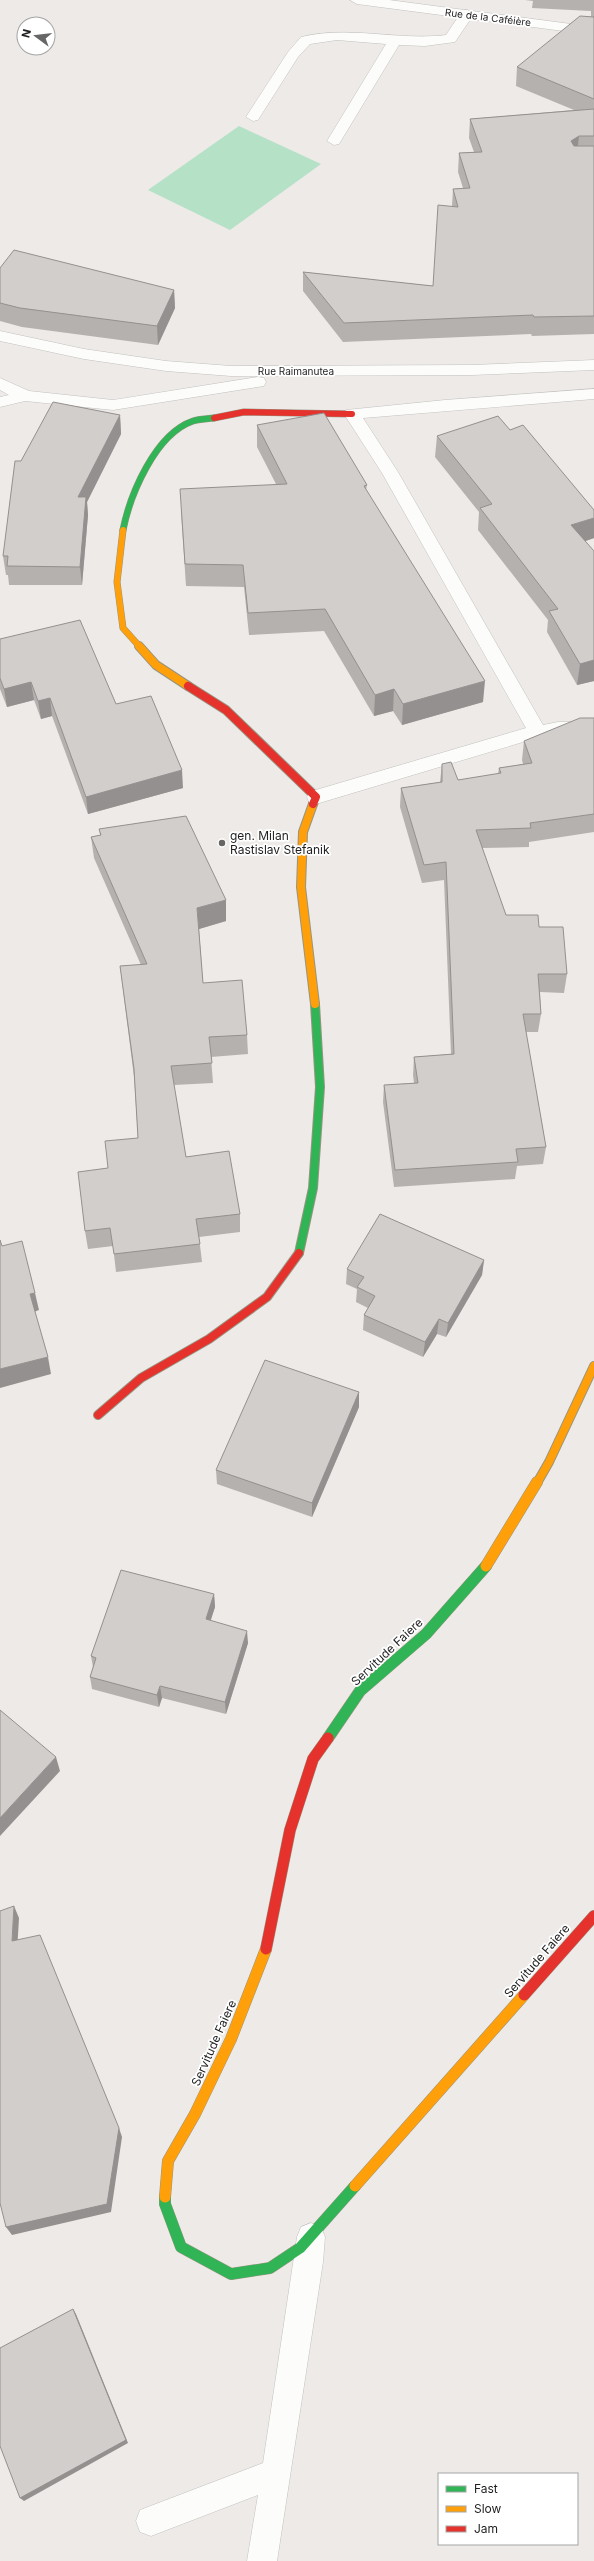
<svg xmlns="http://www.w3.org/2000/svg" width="594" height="2561" font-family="Inter,sans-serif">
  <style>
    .pitch { fill: #b5e1c7 }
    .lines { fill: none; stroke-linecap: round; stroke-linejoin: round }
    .lane-casing { stroke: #c3c1c0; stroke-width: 1 }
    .street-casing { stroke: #c3c1c0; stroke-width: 1 }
    .fast-far2-casing { stroke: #979480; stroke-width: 7 }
    .fast-far1-casing { stroke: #979480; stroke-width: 10 }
    .fast-casing { stroke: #979480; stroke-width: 12 }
    .slow-far2-casing { stroke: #979480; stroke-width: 7 }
    .slow-far1-casing { stroke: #979480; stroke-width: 10 }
    .slow-casing { stroke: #979480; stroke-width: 12 }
    .jam-far2-casing { stroke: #979480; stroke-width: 7 }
    .jam-far1-casing { stroke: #979480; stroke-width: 10 }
    .jam-casing { stroke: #979480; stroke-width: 12 }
    .lane { fill: #fcfcfb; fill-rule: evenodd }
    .street { fill: #fcfcfb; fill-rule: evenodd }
    .fast-far2 { stroke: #30b455; stroke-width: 6 }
    .fast-far1 { stroke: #30b455; stroke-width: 8 }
    .fast { stroke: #30b455; stroke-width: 11 }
    .slow-far2 { stroke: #ff9f0a; stroke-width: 6 }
    .slow-far1 { stroke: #ff9f0a; stroke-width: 8 }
    .slow { stroke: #ff9f0a; stroke-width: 11 }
    .jam-far2 { stroke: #e5322d; stroke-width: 6 }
    .jam-far1 { stroke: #e5322d; stroke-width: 8 }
    .jam { stroke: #e5322d; stroke-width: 11 }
    .wall { fill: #b5b1af }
    .shaded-wall { fill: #93908f }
    .building { fill: #d2cecc; stroke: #93908f }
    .poi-dot { fill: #676665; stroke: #fff; stroke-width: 1.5 }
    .labels { text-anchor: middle; stroke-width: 3.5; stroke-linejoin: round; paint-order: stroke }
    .far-street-label { font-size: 10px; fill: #1f1f1f; stroke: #fff }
    .poi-label { font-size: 12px; fill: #1f1f1f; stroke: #fff; text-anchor: start }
    .street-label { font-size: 12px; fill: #1f1f1f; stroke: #fff }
  </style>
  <rect width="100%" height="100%" fill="#edeae7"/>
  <polygon class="pitch" points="239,126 321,164 230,230 148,190"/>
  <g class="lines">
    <defs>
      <path id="lane" d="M467 10 474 14 455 42 425 46 399 45 339 144 334 145 327 141 386 44 337 40 310 44 298 57 258 120 253 121 246 117 288 52 301 37C349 25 398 41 446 35L462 11Z"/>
      <g id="street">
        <polygon points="350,0 389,0 594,27 594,35 357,4"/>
        <polygon points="0,331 84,349 166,361 231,366 472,365 594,360 594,370 472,375 231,376 166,371 84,359 0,341"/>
        <polygon points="258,377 264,378 266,382 264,386 113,410 25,401 0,407 0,397 9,395 0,390 0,378 29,391 113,400"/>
        <polygon points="594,389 594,399 363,418 398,472 543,725 558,722 594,722 594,736 558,736 523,742 316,804 309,802 307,797 309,792 526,728 382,473 344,414 346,410 445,400"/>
        <polygon points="311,2223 321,2227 325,2237 323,2262 277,2561 247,2561 258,2495 151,2536 140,2532 136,2521 140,2510 263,2463 297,2237 301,2227"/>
      </g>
      <path id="fast-far2" d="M123 530C130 495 155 434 193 421 199 419 207 419 214 418"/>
      <polyline id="fast-far1" points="299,1253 313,1188 320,1087 315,1004"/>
      <g id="fast">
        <polyline points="328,1738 360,1691 426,1634 486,1566"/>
        <polyline points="165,2197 165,2204 181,2247 231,2274 270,2268 300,2248 355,2186"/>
      </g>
      <polyline id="slow-far2" points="123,530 117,582 123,628 140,647"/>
      <g id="slow-far1">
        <polyline points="139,646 156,665 188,686"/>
        <polyline points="313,804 303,832 301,887 315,1004"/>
        <polyline points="537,1483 549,1462 594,1366"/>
      </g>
      <g id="slow">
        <polyline points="486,1566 537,1482"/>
        <polyline points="355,2186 524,1995"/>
        <polyline points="165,2197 168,2161 195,2114 231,2039 266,1949"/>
      </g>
      <polyline id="jam-far2" points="214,418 244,412 352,414"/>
      <g id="jam-far1">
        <polyline points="188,686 226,710 316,797 313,804"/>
        <polyline points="98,1415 141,1378 209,1339 267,1297 299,1253"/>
      </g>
      <g id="jam">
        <polyline points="266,1949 290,1830 313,1759 328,1738"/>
        <polyline points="524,1995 594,1916"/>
      </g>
    </defs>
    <use href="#lane" class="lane-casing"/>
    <use href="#street" class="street-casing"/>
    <use href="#fast-far2" class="fast-far2-casing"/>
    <use href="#fast-far1" class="fast-far1-casing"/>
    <use href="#fast" class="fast-casing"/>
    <use href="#slow-far2" class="slow-far2-casing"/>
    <use href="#slow-far1" class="slow-far1-casing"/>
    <use href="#slow" class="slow-casing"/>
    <use href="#jam-far2" class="jam-far2-casing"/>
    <use href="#jam-far1" class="jam-far1-casing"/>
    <use href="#jam" class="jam-casing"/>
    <use href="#lane" class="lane"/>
    <use href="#street" class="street"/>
    <use href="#fast-far2" class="fast-far2"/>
    <use href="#fast-far1" class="fast-far1"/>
    <use href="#fast" class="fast"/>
    <use href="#slow-far2" class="slow-far2"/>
    <use href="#slow-far1" class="slow-far1"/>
    <use href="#slow" class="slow"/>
    <use href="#jam-far2" class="jam-far2"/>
    <use href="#jam-far1" class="jam-far1"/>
    <use href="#jam" class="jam"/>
  </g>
  <g class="wall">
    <polygon points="525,0 594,0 594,334 532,336 531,334 343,342 303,291 303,272 433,286 452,206 453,189 463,188 458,172 459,153 474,152 469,138 470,119 574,110 516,86 517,67 591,17 591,11 532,8 533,1"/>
    <polygon points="0,268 174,290 175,308 158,345 22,327 0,321"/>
    <polygon points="120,415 121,434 87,502 88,515 82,585 9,585 8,575 6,575 3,556 21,461"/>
    <polygon points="257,425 367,485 366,490 483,702 402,725 393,711 374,716 324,631 249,635 244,587 186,586 181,511 276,484 257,447"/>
    <polygon points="437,436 594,538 585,541 594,681 577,685 547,632 548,620 478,530 479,512 435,457"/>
    <polygon points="0,639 116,704 183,788 88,814 52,716 41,719 34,700 7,707 0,689"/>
    <polygon points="594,718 594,832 529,842 529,847 482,848 506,915 539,927 567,974 564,993 540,992 541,1014 538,1032 526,1032 546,1147 543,1164 517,1166 515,1179 394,1187 383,1102 384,1085 414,1083 413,1075 414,1057 451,1054 444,880 422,883 400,807 401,788 440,782 442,764 458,780 498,774 499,768 523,764 522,760 524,741"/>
    <polygon points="99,829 226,921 199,929 203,983 247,1035 248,1054 211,1057 213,1083 174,1085 186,1157 240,1214 240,1232 199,1237 202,1262 116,1272 113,1246 88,1249 85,1231 108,1168 138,1138 134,1077 120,966 141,965 94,858 91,837 100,835"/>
    <polygon points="484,1260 482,1275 446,1337 437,1334 423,1357 363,1330 364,1315 368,1308 356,1302 357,1289 346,1284 347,1269"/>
    <polygon points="359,1392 359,1407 312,1517 217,1484 216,1470"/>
    <polygon points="214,1594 215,1607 210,1621 248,1643 226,1714 162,1698 159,1707 92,1689 90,1677 93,1667 91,1656"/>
  </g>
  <g class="shaded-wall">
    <polygon points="579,136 577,154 571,141"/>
    <polygon points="174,290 175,308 158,345 157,326"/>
    <polygon points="120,415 121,434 87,502 88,515 82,585 80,567 78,497"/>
    <polygon points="594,518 594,538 569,547 571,525"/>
    <polygon points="594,660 594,681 577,685 580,664"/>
    <polygon points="485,681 483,702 402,725 403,704"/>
    <polygon points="31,682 34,700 7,707 4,689"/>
    <polygon points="394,689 393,711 374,716 375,695"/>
    <polygon points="50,698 52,716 41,719 38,701"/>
    <polygon points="182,770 183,788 88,814 86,797"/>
    <polygon points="226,900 226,921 199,929 197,908"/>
    <polygon points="484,1260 482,1275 446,1337 448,1323"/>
    <polygon points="35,1293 39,1310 34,1312 30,1294"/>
    <polygon points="439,1319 437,1334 423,1357 425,1342"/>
    <polygon points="48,1357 51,1374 0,1388 0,1369"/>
    <polygon points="359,1392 359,1407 312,1517 312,1503"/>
    <polygon points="214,1594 215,1607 207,1632 206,1619"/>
    <polygon points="247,1631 248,1643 226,1714 225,1702"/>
    <polygon points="160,1686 162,1698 159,1707 157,1695"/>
    <polygon points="56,1757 60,1771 0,1836 0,1818"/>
    <polygon points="14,1906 19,1918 17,1952 12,1941"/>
    <polygon points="119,2128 122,2137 111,2212 12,2235 6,2227"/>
    <polygon points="73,2309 76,2314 128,2443 24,2501 20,2498"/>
  </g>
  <g class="building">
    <polygon points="580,16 594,17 594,99 517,67"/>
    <polygon points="594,109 594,136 579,136 571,141 574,146 594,146 594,316 534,317 533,315 344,323 303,272 433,286 438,205 458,207 453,189 470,188 459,153 482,152 470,119"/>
    <polygon points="14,250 174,290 157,326 20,308 0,303 0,268"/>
    <polygon points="53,402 120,415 78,497 86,497 80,567 7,566 8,556 3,556 15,461 21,461"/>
    <polygon points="324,413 367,485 364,486 485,681 403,704 394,689 375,695 325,609 248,613 243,565 185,564 180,489 287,484 257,425"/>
    <polygon points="498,416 510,430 523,425 594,510 594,518 571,525 594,551 594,660 580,664 549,611 558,609 480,508 492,504 437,436"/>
    <polygon points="80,620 116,704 151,696 182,770 86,797 50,698 38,701 31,682 4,689 0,678 0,639"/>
    <polygon points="580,718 594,718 594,814 530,823 531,828 476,830 506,915 538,915 539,927 563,927 567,974 538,974 541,1014 523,1014 546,1147 516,1149 518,1162 395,1170 384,1085 418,1083 414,1057 454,1054 446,862 424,865 401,788 442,782 442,764 451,762 458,780 501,773 499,768 532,763 524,741"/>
    <polygon points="186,816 226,900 197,908 203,983 242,980 247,1035 209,1037 212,1063 171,1066 186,1157 229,1151 240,1214 196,1219 200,1244 114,1254 110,1228 85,1231 78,1172 108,1168 105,1141 138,1138 134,1069 120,966 147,964 91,837 101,835 99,829"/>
    <polygon points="380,1214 484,1260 448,1323 439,1319 425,1342 364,1315 375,1296 357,1287 364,1277 347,1269"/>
    <polygon points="0,1240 2,1246 22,1241 35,1293 30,1294 48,1357 0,1369"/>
    <polygon points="265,1360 359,1392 312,1503 216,1470"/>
    <polygon points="121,1570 214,1594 206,1619 247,1631 225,1702 160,1686 157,1695 90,1677 96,1658 91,1656"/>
    <polygon points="0,1710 56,1757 0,1818"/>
    <polygon points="14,1906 12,1941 40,1935 119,2128 107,2204 6,2227 0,2203 0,1911"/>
    <polygon points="73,2309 126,2440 20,2498 0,2446 0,2348"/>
  </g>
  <circle class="poi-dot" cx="222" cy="843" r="4"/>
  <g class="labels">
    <g class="far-street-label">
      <text transform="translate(488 17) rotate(7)" y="4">Rue de la Caféière</text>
      <text x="296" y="375">Rue Raimanutea</text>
    </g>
    <g class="poi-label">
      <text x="230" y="840">gen. Milan<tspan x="230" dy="14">Rastislav Stefanik</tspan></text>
    </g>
    <g class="street-label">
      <text transform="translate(387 1652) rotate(-43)" y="4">Servitude Faiere</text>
      <text transform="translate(537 1961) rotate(-49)" y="4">Servitude Faiere</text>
      <text transform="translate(214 2043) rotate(-66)" y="4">Servitude Faiere</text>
    </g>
  </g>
  <rect x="438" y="2473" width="140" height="72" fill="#ffffff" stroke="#a5a5a5"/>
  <rect x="446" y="2486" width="20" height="6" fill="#30b455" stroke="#a5a5a5"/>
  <text x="474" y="2493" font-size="12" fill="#1f1f1f">Fast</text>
  <rect x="446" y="2506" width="20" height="6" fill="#ff9f0a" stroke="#a5a5a5"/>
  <text x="474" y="2513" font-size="12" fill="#1f1f1f">Slow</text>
  <rect x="446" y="2526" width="20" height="6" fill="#e5322d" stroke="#a5a5a5"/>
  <text x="474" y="2533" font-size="12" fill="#1f1f1f">Jam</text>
  <g transform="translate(36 36) rotate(285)"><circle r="19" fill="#ffffff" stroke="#a5a5a5"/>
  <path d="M0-3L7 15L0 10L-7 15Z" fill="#676665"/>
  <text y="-6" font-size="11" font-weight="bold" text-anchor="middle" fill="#1f1f1f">N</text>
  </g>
</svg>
